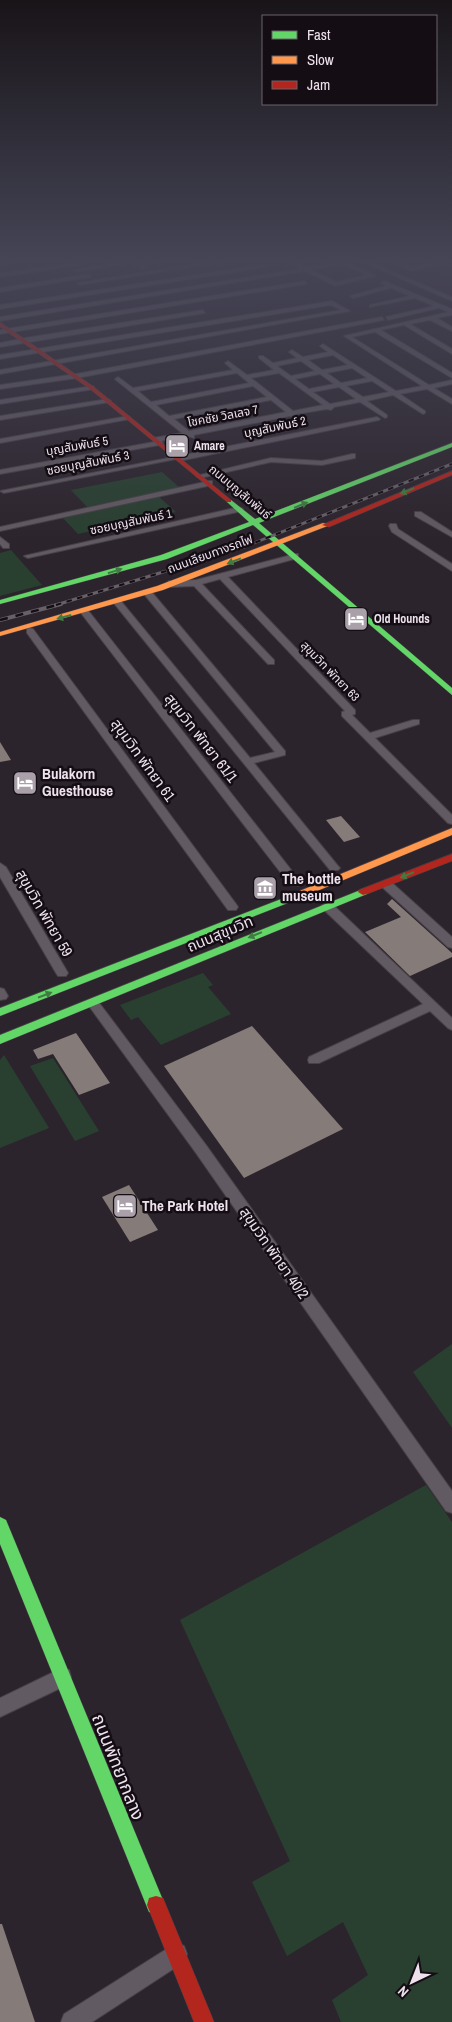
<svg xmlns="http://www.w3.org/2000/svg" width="452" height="2022" font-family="'Archivo Narrow','Noto Sans Thai',sans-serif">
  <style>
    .industrial { fill: #382730 }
    .green { fill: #294030 }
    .building { fill: #857b78 }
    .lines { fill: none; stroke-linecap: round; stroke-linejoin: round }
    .street-casing { stroke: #474047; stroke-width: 2 }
    .fast-casing { stroke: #474047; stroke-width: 1 }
    .slow-casing { stroke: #474047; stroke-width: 1 }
    .jam-casing { stroke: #474047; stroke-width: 1 }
    .street { fill: #625a62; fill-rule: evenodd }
    .fast { fill: #63d668; fill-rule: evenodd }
    .slow { fill: #ff974d; fill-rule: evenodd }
    .jam { fill: #b3261e; fill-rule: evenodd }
    .rail-far1-casing { stroke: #676067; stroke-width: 3 }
    .rail-casing { stroke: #676067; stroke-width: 4 }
    .rail-far1 { stroke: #140d14; stroke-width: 2; stroke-dasharray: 5.5; stroke-linecap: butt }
    .rail { stroke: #140d14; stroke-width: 2.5; stroke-dasharray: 8; stroke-linecap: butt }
    .oneway { fill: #3f7c42 }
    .labels { text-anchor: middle; stroke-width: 5; stroke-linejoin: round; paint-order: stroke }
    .far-street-label { font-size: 12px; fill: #ede2ed; stroke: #140d14 }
    .far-poi-label { font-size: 12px; font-weight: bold; fill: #ede2ed; stroke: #140d14; text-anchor: start }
    .street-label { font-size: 15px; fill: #ede2ed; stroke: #140d14 }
    .poi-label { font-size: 15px; font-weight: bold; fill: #ede2ed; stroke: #140d14; text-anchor: start }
    .near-street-label { font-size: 18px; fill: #ede2ed; stroke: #140d14 }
  </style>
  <rect width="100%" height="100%" fill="#2c242c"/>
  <polygon class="industrial" points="452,272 452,294 447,295 404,276"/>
  <g class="green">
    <polygon points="162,472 180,488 87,507 71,490"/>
    <polygon points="158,496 176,512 78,534 62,517"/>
    <polygon points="11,550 42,585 0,596 0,553"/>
    <polygon points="203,973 213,985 208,987 231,1014 161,1045 138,1017 131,1020 120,1005"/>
    <polygon points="4,1055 49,1128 0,1148 0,1060"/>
    <polygon points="53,1058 99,1131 75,1141 30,1066"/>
    <polygon points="452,1344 452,1428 413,1372"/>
    <polygon points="426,1485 452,1522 452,2022 341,2022 332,2000 368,1975 343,1922 287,1956 252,1882 290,1861 180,1620"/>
  </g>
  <g class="building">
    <polygon points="0,742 11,760 0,762"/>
    <polygon points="341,816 360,837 344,842 326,820"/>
    <polygon points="392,899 452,953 452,957 410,976 365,932 401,917 387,904"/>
    <polygon points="252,1026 343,1129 244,1178 164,1066"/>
    <polygon points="76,1033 110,1083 79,1095 53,1054 38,1059 33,1050"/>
    <polygon points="129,1185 158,1230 130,1242 102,1197"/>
    <polygon points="0,1924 2,1924 35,2022 0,2022"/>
  </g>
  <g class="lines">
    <defs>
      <g id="street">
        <polygon points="12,259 27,259 0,264 0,260"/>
        <polygon points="135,259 137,262 76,272 73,270"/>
        <polygon points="161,259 174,259 142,265 146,268 143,270 134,264"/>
        <polygon points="227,259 240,259 80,285 77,283"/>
        <path d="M283 259H290L307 267 339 261 335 259H342L376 276 335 286 305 271 0 321V317L300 269ZM343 264 367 275 336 282 312 270Z"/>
        <polygon points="356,259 363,259 452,297 452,301"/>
        <polygon points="385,259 392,259 412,267 450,259 452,259 452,262 411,271"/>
        <polygon points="85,261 87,264 0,277 0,273"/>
        <polygon points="265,264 267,267 0,309 0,305"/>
        <polygon points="89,274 91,277 0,292 0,288"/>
        <polygon points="305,281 307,284 0,334 0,330"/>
        <path d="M384 281 452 309V315L437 318 452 327V331L430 320 410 324 452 349V354L404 325 381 330 452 373V378L375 332 352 337 429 385 452 380V384L434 388 452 399V404L427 389 400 394 425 411V413L423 414 393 395 367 401 387 415V417L385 418 360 402 334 407 331 410 327 409 297 414 298 416 295 418 290 416 194 435V438L187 436 161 441 163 443 159 445 0 474V470L154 442 153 438 182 433 116 380 115 379 118 377 133 388 233 370 225 363 228 361 247 375 274 370 259 358V356H263L273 363 297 358 289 352 292 350 303 357 328 352 320 346 323 344 396 391 422 386 344 336 449 312 439 308 388 320 386 317 434 306 415 298 370 307V305L410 296 391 288 353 298 350 296 386 286 381 283ZM333 355 348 365 322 370 308 360ZM301 361 315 371 291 376 277 366ZM352 368 367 378 341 383 327 373ZM237 373 249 383 151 402 138 391ZM279 373 323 405 293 411 251 378ZM320 374 334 384 309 389 295 379ZM372 381 389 392 363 397 346 386ZM253 386 267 397 169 416 156 405ZM339 387 356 399 330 404 313 392ZM271 400 286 412 189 431 174 419Z"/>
        <polygon points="332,301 350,311 0,374 0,370 341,310 331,305 0,359 0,355"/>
        <polygon points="203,310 205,313 0,347 0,343 25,338"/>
        <polygon points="382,317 384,320 77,378 0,389 0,385 76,374"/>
        <polygon points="92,386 94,387 94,389 0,404 0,400"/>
        <polygon points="108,399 111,401 110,402 0,420 0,416"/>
        <polygon points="128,416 130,417 130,419 0,443 0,439"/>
        <polygon points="377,417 380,419 379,420 179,461 176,459 4,493 0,491"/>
        <polygon points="352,454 355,454 355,458 322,465 271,462 200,478 196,476 271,458 322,461"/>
        <polygon points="209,481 212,481 212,485 0,531 0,527"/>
        <polygon points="239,507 243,509 242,511 28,558 24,556"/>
        <polygon points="415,512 421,512 452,532 452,537 415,516"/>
        <polygon points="390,524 396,524 398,529 452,564 452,571 392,532 389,526"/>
        <polygon points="0,537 9,544 9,548 3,548 0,544"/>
        <polygon points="295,554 298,554 298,558 228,577 355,710 355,714 352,715 370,733 413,720 419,720 419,724 375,738 452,815 452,824 448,823 342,716 342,712 345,711 220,579 202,584 274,660 274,664 268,664 194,586 169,587 165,584 169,581 196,580"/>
        <polygon points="144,590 150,590 285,751 285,755 254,763 338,866 340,868 338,870 330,870 113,602 120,600 250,758 275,752 144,594"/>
        <polygon points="81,609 87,609 299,880 301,883 299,886 291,886 81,613"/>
        <polygon points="30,628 33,629 236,904 238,907 236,910 228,910 27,633 27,629"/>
        <polygon points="0,863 6,867 68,973 66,976 58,976 56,973 0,877"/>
        <polygon points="386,880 390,881 452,937 452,948 448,947 382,887 380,884"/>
        <polygon points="327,902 331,903 452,1018 452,1030 448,1028 430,1011 319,1063 309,1063 308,1060 309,1057 423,1004 323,909 321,906"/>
        <polygon points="0,988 4,989 8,996 6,999 0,1000"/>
        <polygon points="93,999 97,1000 206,1145 452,1491 452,1513 446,1511 196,1153 89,1006 87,1003 89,1000"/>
        <polygon points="62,1668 69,1670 71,1677 69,1684 0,1717 0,1698"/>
        <polygon points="176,1943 184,1946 187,1954 184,1962 92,2022 61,2022 64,2014"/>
      </g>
      <g id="fast">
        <polygon points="452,443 452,447 259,523 452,688 452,695 253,525 167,559 0,604 0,600 161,555 249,522 227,502 227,500 231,500 255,519"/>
        <polygon points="363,889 367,890 368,892 367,894 0,1044 0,1035"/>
        <polygon points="289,896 293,897 294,899 293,901 0,1016 0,1008"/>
        <polygon points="0,1517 6,1520 165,1905 163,1912 156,1914 149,1912 0,1544"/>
      </g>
      <g id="slow">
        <polygon points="323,523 330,525 163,590 0,636 0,632 157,586"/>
        <polygon points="452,828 452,835 293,901 285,901 284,899 285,897"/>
      </g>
      <g id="jam">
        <polygon points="0,322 94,387 231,500 231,502 227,502 90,389 0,327"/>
        <polygon points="452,471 452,475 329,527 322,525"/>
        <polygon points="452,854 452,861 367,894 363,895 358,892 359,890"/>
        <polygon points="156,1896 163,1898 214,2022 194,2022 147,1905 149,1898"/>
      </g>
    </defs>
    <use href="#street" class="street-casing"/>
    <use href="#fast" class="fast-casing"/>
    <use href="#slow" class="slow-casing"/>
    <use href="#jam" class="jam-casing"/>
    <use href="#street" class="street"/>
    <use href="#fast" class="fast"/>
    <use href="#slow" class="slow"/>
    <use href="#jam" class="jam"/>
    <defs>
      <polyline id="rail-far1" points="56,605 244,547 452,464"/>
      <polyline id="rail" points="0,620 61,604"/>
    </defs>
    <use href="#rail-far1" class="rail-far1-casing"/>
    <use href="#rail" class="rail-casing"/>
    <use href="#rail-far1" class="rail-far1"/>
    <use href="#rail" class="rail"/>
  </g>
  <defs><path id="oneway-solid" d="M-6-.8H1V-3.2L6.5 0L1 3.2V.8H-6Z" transform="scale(1.25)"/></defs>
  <g class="oneway">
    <use href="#oneway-solid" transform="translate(407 491) rotate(158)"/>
    <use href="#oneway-solid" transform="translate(301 505) rotate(-22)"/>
    <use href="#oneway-solid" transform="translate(234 561) rotate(159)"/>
    <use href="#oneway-solid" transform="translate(115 571) rotate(-17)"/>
    <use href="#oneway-solid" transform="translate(64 617) rotate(165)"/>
    <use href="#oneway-solid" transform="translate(407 875) rotate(158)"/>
    <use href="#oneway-solid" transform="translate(255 935) rotate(158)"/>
    <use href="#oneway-solid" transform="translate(45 995) rotate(-21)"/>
  </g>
  <linearGradient id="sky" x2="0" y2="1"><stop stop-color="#181418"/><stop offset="0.48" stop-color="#454556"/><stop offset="1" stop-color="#454556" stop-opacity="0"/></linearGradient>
  <rect width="452" height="542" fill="url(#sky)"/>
  <defs>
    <symbol id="hotel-square" viewBox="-11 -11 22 22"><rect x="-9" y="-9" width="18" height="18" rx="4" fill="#a9a0a9" stroke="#140d14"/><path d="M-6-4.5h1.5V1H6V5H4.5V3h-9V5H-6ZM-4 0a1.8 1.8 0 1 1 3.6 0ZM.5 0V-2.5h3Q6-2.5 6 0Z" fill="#fff"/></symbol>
    <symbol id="museum-square" viewBox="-11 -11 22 22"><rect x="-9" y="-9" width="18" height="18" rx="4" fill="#a9a0a9" stroke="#140d14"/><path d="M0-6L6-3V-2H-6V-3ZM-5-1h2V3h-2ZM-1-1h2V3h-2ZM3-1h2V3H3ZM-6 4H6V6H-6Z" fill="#fff"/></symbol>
  </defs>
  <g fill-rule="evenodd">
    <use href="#hotel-square" x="163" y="432" width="28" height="28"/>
    <use href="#hotel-square" x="342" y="605" width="28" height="28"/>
    <use href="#hotel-square" x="11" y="769" width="28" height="28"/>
    <use href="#museum-square" x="251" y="874" width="28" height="28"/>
    <use href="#hotel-square" x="111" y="1192" width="28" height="28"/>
  </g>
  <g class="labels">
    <g class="far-street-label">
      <text transform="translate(223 416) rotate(-11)" y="4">โชคชัย วิลเลจ 7</text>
      <text transform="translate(275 427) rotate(-12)" y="4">บุญสัมพันธ์ 2</text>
      <text transform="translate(77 446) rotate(-10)" y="4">บุญสัมพันธ์ 5</text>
      <text transform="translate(88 463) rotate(-11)" y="4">ซอยบุญสัมพันธ์ 3</text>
      <text transform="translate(240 492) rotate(40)" y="4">ถนนบุญสัมพันธ์</text>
      <text transform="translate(131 522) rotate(-12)" y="4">ซอยบุญสัมพันธ์ 1</text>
      <text transform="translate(210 554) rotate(-20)" y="4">ถนนเลียบทางรถไฟ</text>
      <text transform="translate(330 671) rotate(46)" y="4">สุขุมวิท พัทยา 63</text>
    </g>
    <g class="far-poi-label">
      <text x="194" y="450">Amare</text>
      <text x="374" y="623">Old Hounds</text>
    </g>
    <g class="street-label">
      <text transform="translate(201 738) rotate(52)" y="5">สุขุมวิท พัทยา 61/1</text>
      <text transform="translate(143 760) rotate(54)" y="5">สุขุมวิท พัทยา 61</text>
      <text transform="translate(44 913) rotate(60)" y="5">สุขุมวิท พัทยา 59</text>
      <text transform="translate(220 934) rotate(-23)" y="5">ถนนสุขุมวิท</text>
      <text transform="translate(274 1253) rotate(55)" y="5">สุขุมวิท พัทยา 40/2</text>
    </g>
    <g class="poi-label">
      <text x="42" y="779">Bulakorn<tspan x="42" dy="17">Guesthouse</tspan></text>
      <text x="282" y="884">The bottle<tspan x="282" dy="17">museum</tspan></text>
      <text x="142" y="1211">The Park Hotel</text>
    </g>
    <g class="near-street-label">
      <text transform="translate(118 1767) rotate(68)" y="6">ถนนพัทยากลาง</text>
    </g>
  </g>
  <rect x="262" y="15" width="175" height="90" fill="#140d14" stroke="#6b626b"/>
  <rect x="272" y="31" width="25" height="8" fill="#63d668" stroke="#6b626b"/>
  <text x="307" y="40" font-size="15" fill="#ede2ed">Fast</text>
  <rect x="272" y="56" width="25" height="8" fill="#ff974d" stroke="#6b626b"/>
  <text x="307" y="65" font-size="15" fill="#ede2ed">Slow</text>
  <rect x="272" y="81" width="25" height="8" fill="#b3261e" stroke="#6b626b"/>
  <text x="307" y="90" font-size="15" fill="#ede2ed">Jam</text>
  <g transform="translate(412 1982) rotate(223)" stroke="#140d14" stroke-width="4" paint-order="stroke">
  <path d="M0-4L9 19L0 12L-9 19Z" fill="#ede2ed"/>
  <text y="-8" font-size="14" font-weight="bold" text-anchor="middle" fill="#ede2ed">N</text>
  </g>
</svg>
